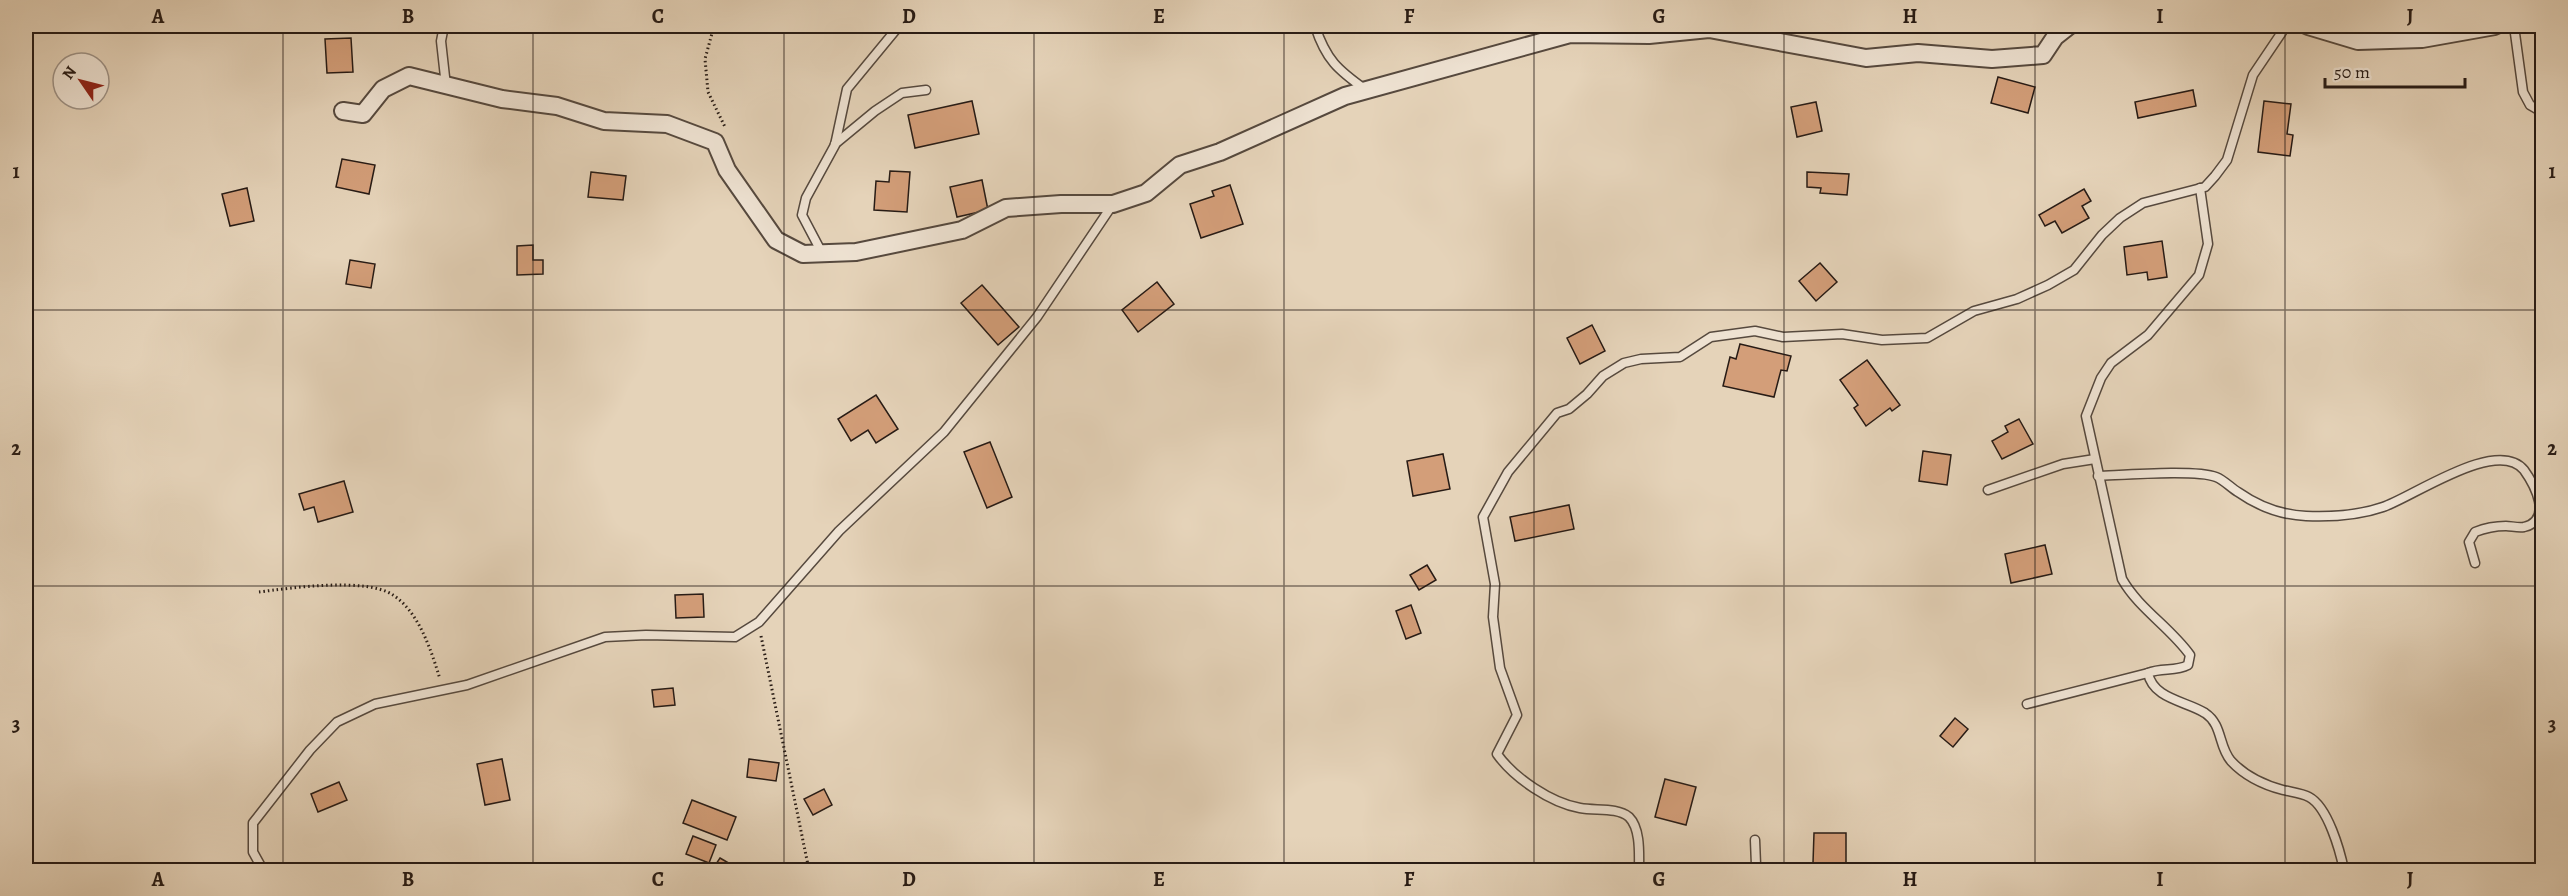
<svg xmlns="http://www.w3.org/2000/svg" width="2568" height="896" font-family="Alegreya,serif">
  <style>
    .building { fill: #d39e79; stroke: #271b15; stroke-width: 1.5 }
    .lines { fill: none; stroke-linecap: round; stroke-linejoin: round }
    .lane-casing { stroke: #56493e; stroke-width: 11 }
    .street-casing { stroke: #56493e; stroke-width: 20 }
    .path { stroke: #271b15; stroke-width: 3; stroke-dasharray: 1.5 3; stroke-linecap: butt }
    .lane { stroke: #eee2d2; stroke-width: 8 }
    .street { stroke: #eee2d2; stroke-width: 16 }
    .grid { fill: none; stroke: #271b15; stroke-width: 1.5; stroke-opacity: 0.55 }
    .neatline { fill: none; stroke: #271b15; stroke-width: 2 }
    .grid-label { font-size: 20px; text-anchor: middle; font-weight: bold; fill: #271b15 }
  </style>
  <rect width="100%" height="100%" fill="#e5d3b9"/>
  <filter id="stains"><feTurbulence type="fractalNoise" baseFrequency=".00333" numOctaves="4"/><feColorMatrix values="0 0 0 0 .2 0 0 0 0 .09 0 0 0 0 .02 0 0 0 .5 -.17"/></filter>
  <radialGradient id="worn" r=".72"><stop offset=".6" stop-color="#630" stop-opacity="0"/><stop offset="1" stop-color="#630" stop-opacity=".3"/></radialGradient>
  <g class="building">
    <polygon points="351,38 353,72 327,73 325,39"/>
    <polygon points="1998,77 2035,87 2028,113 1991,103"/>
    <polygon points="2193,90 2196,106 2138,118 2135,102"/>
    <polygon points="972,101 979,134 915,148 908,115"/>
    <polygon points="2264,101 2291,104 2287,134 2293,135 2290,156 2258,152"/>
    <polygon points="1816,102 1822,131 1797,137 1791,107"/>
    <polygon points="342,159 375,165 369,194 336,187"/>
    <polygon points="890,171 910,172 907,212 874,210 876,181 889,182"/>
    <polygon points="591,172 626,176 623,200 588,197"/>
    <polygon points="1807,172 1849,174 1847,195 1820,193 1821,188 1807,187"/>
    <polygon points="982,180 988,210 957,217 950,187"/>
    <polygon points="1230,185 1243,224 1201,238 1190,204 1214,196 1212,191"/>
    <polygon points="247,188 254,221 230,226 222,194"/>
    <polygon points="2084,189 2091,201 2082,206 2089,218 2062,233 2055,221 2045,226 2039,215"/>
    <polygon points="2162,241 2167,277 2148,280 2147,272 2127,275 2124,247"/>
    <polygon points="533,245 533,260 543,260 543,274 517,275 517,246"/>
    <polygon points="350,260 375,264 371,288 346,284"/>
    <polygon points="1820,263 1837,282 1816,301 1799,281"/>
    <polygon points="1157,282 1174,304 1138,332 1122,310"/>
    <polygon points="982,285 1019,327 998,345 961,303"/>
    <polygon points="1592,325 1605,351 1580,364 1567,338"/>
    <polygon points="1740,344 1791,356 1787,371 1781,370 1774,397 1723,386 1730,357 1736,359"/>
    <polygon points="1867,360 1900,405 1892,411 1890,408 1866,426 1854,408 1858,405 1840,380"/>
    <polygon points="876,395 898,429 876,443 868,430 851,441 838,419"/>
    <polygon points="2019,419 2033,444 2002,459 1992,441 2008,432 2005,426"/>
    <polygon points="990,442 1012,497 987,508 964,452"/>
    <polygon points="1923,451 1951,455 1947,485 1919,481"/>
    <polygon points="1443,454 1450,489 1413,496 1407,461"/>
    <polygon points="344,481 353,512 318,522 314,507 304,510 299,494"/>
    <polygon points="1569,505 1574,529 1515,541 1510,517"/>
    <polygon points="2045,545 2052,574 2011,583 2005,554"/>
    <polygon points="1427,565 1436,580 1419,590 1410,575"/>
    <polygon points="703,594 704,617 676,618 675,595"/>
    <polygon points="1411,605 1421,633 1406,639 1396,611"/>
    <polygon points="673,688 675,705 654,707 652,690"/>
    <polygon points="1955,718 1968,729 1953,747 1940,736"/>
    <polygon points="502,759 510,800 485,805 477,764"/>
    <polygon points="749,759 779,763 776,781 747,777"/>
    <polygon points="1665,779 1696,787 1686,825 1655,817"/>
    <polygon points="339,782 347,800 318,812 311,794"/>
    <polygon points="824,789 832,805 813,815 804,799"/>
    <polygon points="692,800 736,817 727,840 683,823"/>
    <polygon points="1814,833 1846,833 1846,863 1813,863"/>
    <polygon points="693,836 716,845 709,863 686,854"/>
    <polygon points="720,858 737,868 735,870 712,870"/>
  </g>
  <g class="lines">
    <defs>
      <g id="lane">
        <polyline points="444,26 441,41 446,86"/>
        <path d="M1315 26C1326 60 1338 70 1366 90"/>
        <polyline points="2514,26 2523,92 2530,105 2542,112"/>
        <polyline points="835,144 875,111 902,93 926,90"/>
        <path d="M2200 188 2208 244 2199 275 2148 335 2111 363 2101 378 2086 416 2122 579C2139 609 2170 627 2190 655L2188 665C2175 672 2162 667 2148 673 2153 699 2186 701 2205 713 2223 725 2218 746 2231 761 2244 775 2264 785 2283 790 2291 792 2302 793 2309 797 2328 807 2340 851 2344 870"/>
        <polyline points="822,253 802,215 806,198 835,145 847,89 899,26"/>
        <path d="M2098 476C2123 475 2196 469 2216 477 2224 480 2231 488 2238 492 2258 506 2282 515 2306 516 2330 517 2360 515 2383 507 2413 497 2497 437 2524 470 2534 484 2554 520 2524 527 2518 528 2511 526 2506 526 2495 526 2485 528 2475 532L2469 542 2475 563"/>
        <polyline points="1988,490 2063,464 2095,459"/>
        <polyline points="2027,704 2148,673"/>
        <polyline points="1755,840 1756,865 1758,870"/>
        <polyline points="263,870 253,852 253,823 310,750 337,722 375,704 467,685 605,637 646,635 735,637 759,622 839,531 944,432 1037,317 1113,204"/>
        <path d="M1639 870C1639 855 1641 829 1629 817 1617 807 1596 811 1580 808 1551 803 1514 778 1497 754L1517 715 1500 668 1493 617 1495 584 1483 517 1508 472 1557 413 1569 409 1587 394 1603 376 1624 363 1641 359 1680 357 1711 337 1755 331 1783 337 1842 334 1882 340 1927 338 1974 311 2017 299 2048 285 2074 270 2102 235 2120 218 2143 203 2205 187 2215 176 2227 160 2253 75 2286 26"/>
      </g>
      <g id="street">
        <polyline points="2308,26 2358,41 2422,39 2495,26"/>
        <polyline points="343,111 363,114 383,89 409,76 502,99 557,106 604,121 667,124 715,142 727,170 776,240 803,254 856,252 962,230 1006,208 1061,204 1113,204 1146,193 1180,165 1220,152 1345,96 1570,34 1649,35 1709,29 1866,58 1918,53 1992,59 2043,55 2055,37 2069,26"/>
      </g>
    </defs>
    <use href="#lane" class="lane-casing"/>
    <use href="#street" class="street-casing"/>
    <g class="path">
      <polyline points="714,26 705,59 708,92 725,127"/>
      <path d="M259 592C290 588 366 577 393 595 419 612 431 650 440 679"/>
      <polyline points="761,636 809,870"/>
    </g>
    <use href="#lane" class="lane"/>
    <use href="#street" class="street"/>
  </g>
  <path class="grid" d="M283 26V870M533 26V870M784 26V870M1034 26V870M1284 26V870M1534 26V870M1784 26V870M2035 26V870M2285 26V870M26 310H2542M26 586H2542"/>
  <rect width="2568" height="896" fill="none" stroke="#e5d3b9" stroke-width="66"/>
  <g transform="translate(81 81) rotate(305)"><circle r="28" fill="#eee2d2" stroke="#9e9286" stroke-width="1.5"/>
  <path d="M0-4.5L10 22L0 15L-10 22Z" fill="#8f2418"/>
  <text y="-9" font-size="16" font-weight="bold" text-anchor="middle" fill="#271b15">N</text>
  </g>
  <path d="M2325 78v9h140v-9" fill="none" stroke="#271b15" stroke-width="3"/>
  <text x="2334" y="78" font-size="18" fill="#271b15" stroke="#eee2d2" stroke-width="4.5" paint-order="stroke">50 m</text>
  <rect x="33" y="33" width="2502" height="830" class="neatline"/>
  <g class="grid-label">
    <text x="158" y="23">A</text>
    <text x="408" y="23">B</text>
    <text x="658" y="23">C</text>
    <text x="909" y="23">D</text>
    <text x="1159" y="23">E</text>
    <text x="1409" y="23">F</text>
    <text x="1659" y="23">G</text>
    <text x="1910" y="23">H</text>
    <text x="2160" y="23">I</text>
    <text x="2410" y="23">J</text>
    <text x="16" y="178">1</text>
    <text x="2552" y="178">1</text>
    <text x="16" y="455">2</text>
    <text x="2552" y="455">2</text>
    <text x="16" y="731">3</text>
    <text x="2552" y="731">3</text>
    <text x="158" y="886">A</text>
    <text x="408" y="886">B</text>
    <text x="658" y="886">C</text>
    <text x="909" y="886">D</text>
    <text x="1159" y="886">E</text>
    <text x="1409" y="886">F</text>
    <text x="1659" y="886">G</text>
    <text x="1910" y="886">H</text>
    <text x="2160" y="886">I</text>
    <text x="2410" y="886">J</text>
  </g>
  <rect width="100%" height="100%" filter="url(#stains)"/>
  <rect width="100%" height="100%" fill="url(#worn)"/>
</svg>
